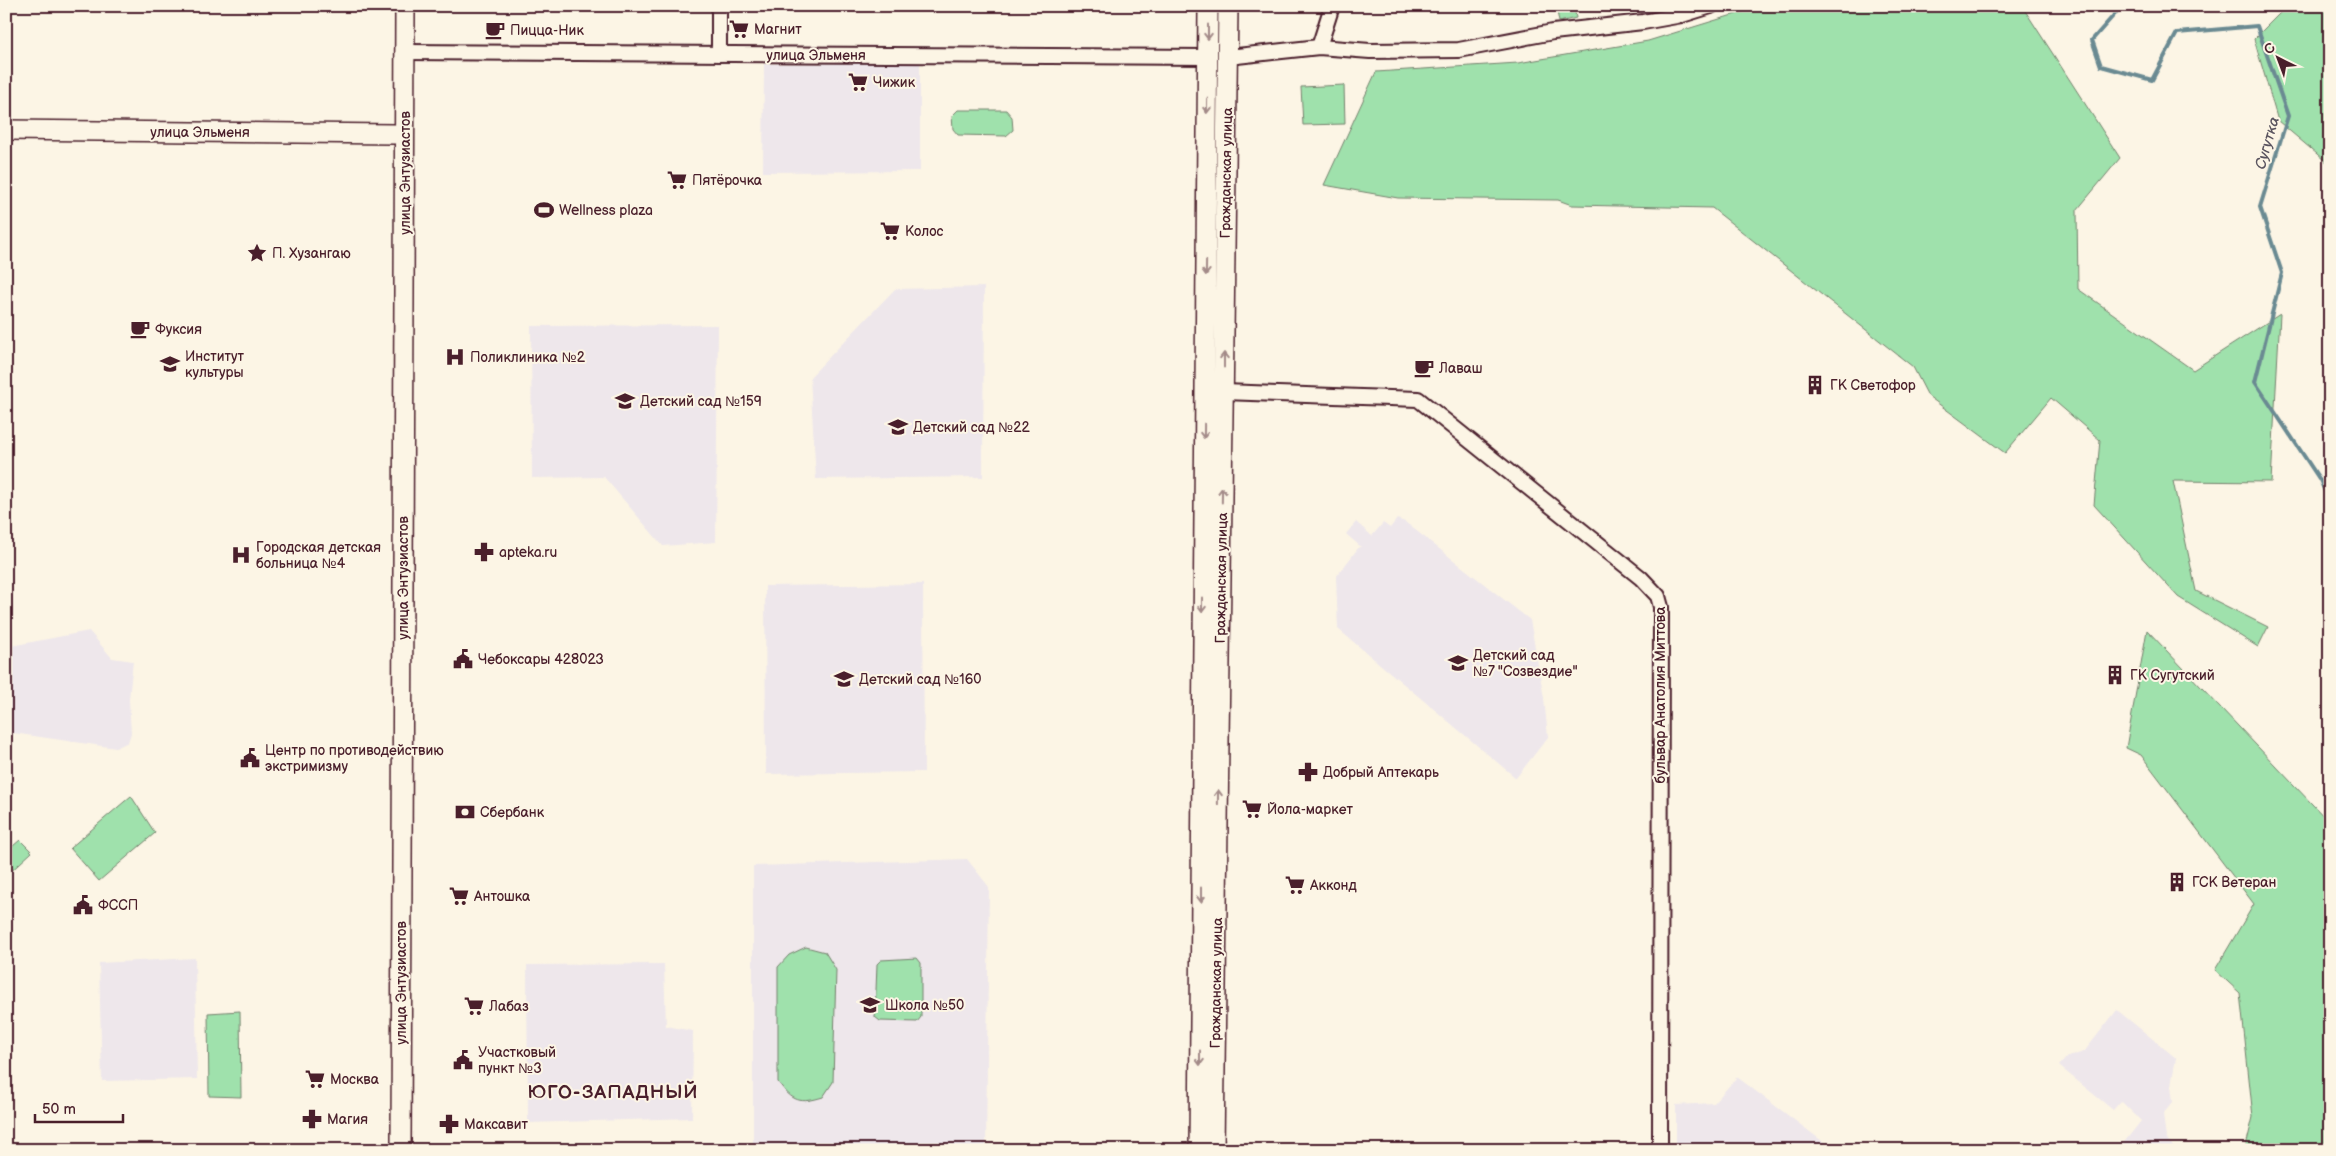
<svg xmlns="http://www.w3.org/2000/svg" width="2336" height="1156" font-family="'Balsamiq Sans',sans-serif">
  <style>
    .built { fill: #eee7eb }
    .green { fill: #9fe1ac; stroke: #74806c }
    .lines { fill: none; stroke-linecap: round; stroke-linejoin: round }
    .stream { stroke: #6a8a92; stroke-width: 4 }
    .street-casing { stroke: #4a1f2b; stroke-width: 18 }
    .secondary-casing { stroke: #4a1f2b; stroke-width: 22 }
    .street { stroke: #fcf5e5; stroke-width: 14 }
    .secondary { stroke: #fcf5e5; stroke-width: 19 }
    .oneway { stroke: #a38a88 }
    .labels { text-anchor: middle; stroke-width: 4; stroke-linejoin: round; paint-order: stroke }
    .poi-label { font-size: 14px; fill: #4a1f2b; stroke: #fcf5e5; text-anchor: start }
    .street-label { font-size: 14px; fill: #4a1f2b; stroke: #fcf5e5 }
    .water-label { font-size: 15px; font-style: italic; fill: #5a545f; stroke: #fcf5e5 }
    .district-label { font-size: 19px; font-weight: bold; letter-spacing: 1px; fill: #4a1f2b; stroke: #fcf5e5 }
  </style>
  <rect width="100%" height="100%" fill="#fcf5e5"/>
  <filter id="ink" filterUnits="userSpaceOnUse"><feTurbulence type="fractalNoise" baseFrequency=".02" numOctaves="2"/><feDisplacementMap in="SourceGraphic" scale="10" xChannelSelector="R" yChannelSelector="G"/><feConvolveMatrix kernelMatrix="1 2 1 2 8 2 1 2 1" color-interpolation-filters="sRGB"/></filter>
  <g filter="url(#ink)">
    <g class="built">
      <polygon points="920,63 920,171 763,172 764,64"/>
      <polygon points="984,287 983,477 816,479 810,377 895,289"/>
      <polygon points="718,325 716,542 663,546 604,477 532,478 531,326"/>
      <polygon points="1397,519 1405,522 1530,620 1544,698 1548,737 1516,778 1338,629 1336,577 1359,547 1361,547 1346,534 1356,522 1372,536 1383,523 1390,528"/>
      <polygon points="923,584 924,772 766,774 765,586"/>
      <polygon points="89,631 112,658 133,661 129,699 131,733 128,742 116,748 6,732 6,647"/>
      <polygon points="967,859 989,887 986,1150 753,1150 753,866"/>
      <polygon points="195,958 197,1079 102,1081 99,963"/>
      <polygon points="664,964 666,1026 693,1031 692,1118 528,1123 527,965"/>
      <polygon points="2117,1010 2176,1058 2171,1085 2173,1102 2163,1114 2166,1138 2174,1147 2174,1150 2118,1150 2141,1121 2121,1101 2113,1110 2059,1066 2067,1057 2084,1052"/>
      <polygon points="1737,1077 1834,1150 1676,1150 1676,1105 1714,1103"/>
    </g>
    <g class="green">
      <polygon points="1556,6 1574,6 1576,18 1559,22"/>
      <polygon points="1762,6 2022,6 2120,158 2077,210 2078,289 2193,370 2280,314 2271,482 2173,481 2196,591 2268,627 2258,647 2178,597 2094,505 2100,440 2051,398 2005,453 1928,396 1913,367 1712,208 1572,205 1558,200 1398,198 1324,185 1376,72 1518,63 1648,41"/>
      <polygon points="2287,6 2330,6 2330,165 2278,121 2254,39"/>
      <polygon points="1344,85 1345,124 1303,125 1301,87"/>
      <polygon points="958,110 1006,110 1012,117 1013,130 1006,136 958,135 953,129 952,116"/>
      <polygon points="2147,630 2330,823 2330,1150 2245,1150 2253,1117 2240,993 2215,970 2254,904 2141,755 2126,748"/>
      <polygon points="131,796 155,833 99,881 70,848"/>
      <polygon points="20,840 32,852 6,876 6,852"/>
      <path d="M806 947 825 952 836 970 833 1082 823 1097C800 1104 793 1102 778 1082V967L789 955Z"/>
      <polygon points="917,958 921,963 921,1017 917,1022 880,1021 875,1017 877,964 881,960"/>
      <polygon points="240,1011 241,1097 209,1096 208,1013"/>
    </g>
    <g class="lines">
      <polyline class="stream" points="2122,6 2092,40 2101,66 2152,80 2177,33 2257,26 2288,116 2260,207 2282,273 2255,382 2320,480 2330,503"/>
      <defs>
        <g id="street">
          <polyline points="719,6 719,54"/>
          <polyline points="1319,47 1332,6"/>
          <polyline points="405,52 1208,57"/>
          <polyline points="1228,57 1319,47 1370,51 1459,50 1553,32 1643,22 1682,15 1711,6"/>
          <polyline points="1224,392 1418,399 1641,578 1658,596 1661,607 1660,1150"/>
        </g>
        <g id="secondary">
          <polyline points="6,130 394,134"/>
          <polyline points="401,1150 405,6"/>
          <polyline points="1199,1150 1208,6"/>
          <polyline points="1214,1150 1228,6"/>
        </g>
      </defs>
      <use href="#street" class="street-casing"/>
      <use href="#secondary" class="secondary-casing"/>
      <use href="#street" class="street"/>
      <use href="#secondary" class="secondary"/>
    </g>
    <defs><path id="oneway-shaft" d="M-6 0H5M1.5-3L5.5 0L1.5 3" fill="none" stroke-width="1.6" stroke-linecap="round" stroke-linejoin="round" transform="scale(1.25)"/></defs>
    <g class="oneway">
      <use href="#oneway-shaft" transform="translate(1208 32) rotate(90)"/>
      <use href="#oneway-shaft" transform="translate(1207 106) rotate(91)"/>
      <use href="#oneway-shaft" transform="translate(1206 268) rotate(91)"/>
      <use href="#oneway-shaft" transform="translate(1224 360) rotate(-90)"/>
      <use href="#oneway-shaft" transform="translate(1204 431) rotate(91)"/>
      <use href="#oneway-shaft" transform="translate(1222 495) rotate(-89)"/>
      <use href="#oneway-shaft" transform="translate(1202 605) rotate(90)"/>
      <use href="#oneway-shaft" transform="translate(1218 797) rotate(-89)"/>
      <use href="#oneway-shaft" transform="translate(1201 895) rotate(90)"/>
      <use href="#oneway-shaft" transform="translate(1200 1058) rotate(90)"/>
    </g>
  </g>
  <defs>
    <symbol id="supermarket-bare" viewBox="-9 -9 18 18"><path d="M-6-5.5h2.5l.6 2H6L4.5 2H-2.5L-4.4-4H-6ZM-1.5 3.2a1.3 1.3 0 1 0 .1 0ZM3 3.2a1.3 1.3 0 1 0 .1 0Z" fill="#4a1f2b" stroke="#fcf5e5" stroke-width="2.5" paint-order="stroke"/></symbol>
    <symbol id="cafe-bare" viewBox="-9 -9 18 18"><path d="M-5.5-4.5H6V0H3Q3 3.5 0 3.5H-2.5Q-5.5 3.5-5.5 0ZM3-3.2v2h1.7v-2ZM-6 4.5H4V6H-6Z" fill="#4a1f2b" stroke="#fcf5e5" stroke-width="2.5" paint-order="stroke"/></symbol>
    <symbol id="stadium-bare" viewBox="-9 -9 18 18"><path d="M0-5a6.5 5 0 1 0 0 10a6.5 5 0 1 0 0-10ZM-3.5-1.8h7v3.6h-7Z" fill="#4a1f2b" stroke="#fcf5e5" stroke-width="2.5" paint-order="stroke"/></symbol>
    <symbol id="sight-bare" viewBox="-9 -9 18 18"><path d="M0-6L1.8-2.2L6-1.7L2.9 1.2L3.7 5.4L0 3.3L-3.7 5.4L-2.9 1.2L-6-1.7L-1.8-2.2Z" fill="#4a1f2b" stroke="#fcf5e5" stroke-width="2.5" paint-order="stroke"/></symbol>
    <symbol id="hospital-bare" viewBox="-9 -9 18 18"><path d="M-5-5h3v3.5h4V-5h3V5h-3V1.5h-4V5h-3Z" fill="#4a1f2b" stroke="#fcf5e5" stroke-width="2.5" paint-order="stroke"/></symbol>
    <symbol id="university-bare" viewBox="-9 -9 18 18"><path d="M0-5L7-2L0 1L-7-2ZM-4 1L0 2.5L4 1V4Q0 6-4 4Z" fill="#4a1f2b" stroke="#fcf5e5" stroke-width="2.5" paint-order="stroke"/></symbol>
    <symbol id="building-bare" viewBox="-9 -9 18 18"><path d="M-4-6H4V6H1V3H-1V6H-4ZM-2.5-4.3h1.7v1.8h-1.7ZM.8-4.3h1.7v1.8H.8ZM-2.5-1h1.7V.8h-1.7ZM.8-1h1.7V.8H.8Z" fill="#4a1f2b" stroke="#fcf5e5" stroke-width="2.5" paint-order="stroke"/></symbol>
    <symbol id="school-bare" viewBox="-9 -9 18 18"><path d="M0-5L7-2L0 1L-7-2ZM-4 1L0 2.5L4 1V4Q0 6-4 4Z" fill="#4a1f2b" stroke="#fcf5e5" stroke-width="2.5" paint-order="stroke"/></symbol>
    <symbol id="pharmacy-bare" viewBox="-9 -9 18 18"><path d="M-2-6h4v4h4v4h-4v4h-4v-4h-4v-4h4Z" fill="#4a1f2b" stroke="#fcf5e5" stroke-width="2.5" paint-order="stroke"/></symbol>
    <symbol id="civic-bare" viewBox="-9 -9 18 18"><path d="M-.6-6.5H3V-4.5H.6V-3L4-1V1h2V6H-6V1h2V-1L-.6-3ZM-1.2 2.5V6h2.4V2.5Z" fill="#4a1f2b" stroke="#fcf5e5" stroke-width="2.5" paint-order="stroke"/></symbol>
    <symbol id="bank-bare" viewBox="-9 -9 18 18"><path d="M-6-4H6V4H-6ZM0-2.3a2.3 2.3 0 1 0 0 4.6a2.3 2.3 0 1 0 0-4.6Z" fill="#4a1f2b" stroke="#fcf5e5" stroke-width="2.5" paint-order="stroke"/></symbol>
  </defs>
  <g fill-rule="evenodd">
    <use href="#supermarket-bare" x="725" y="15" width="28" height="28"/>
    <use href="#cafe-bare" x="481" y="16" width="28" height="28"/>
    <use href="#supermarket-bare" x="844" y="68" width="28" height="28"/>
    <use href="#supermarket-bare" x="663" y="166" width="28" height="28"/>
    <use href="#stadium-bare" x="530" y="196" width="28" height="28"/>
    <use href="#supermarket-bare" x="876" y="217" width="28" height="28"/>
    <use href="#sight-bare" x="243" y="239" width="28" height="28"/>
    <use href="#cafe-bare" x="126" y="315" width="28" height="28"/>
    <use href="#hospital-bare" x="441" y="343" width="28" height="28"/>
    <use href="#university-bare" x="156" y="350" width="28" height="28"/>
    <use href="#cafe-bare" x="1410" y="354" width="28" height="28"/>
    <use href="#building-bare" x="1801" y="371" width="28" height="28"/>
    <use href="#school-bare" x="611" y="387" width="28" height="28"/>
    <use href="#school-bare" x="884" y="413" width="28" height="28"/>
    <use href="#pharmacy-bare" x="470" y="538" width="28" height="28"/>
    <use href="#hospital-bare" x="227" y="541" width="28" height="28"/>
    <use href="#civic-bare" x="449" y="645" width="28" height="28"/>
    <use href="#school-bare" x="1444" y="649" width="28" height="28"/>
    <use href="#building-bare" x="2101" y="661" width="28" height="28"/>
    <use href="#school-bare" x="830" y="665" width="28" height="28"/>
    <use href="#civic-bare" x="236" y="744" width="28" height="28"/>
    <use href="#pharmacy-bare" x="1294" y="758" width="28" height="28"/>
    <use href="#supermarket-bare" x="1238" y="795" width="28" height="28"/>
    <use href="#bank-bare" x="451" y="798" width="28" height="28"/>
    <use href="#building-bare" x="2163" y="868" width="28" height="28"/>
    <use href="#supermarket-bare" x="1281" y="871" width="28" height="28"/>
    <use href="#supermarket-bare" x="445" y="882" width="28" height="28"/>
    <use href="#civic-bare" x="69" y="891" width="28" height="28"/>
    <use href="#school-bare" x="856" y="991" width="28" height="28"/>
    <use href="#supermarket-bare" x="460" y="992" width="28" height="28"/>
    <use href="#civic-bare" x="449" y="1046" width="28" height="28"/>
    <use href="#supermarket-bare" x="301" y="1065" width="28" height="28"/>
    <use href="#pharmacy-bare" x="298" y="1105" width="28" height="28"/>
    <use href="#pharmacy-bare" x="435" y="1110" width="28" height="28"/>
  </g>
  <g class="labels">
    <g class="poi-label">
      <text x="754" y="34">Магнит</text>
      <text x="510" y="35">Пицца-Ник</text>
      <text x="873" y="87">Чижик</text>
      <text x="692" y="185">Пятёрочка</text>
      <text x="559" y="215">Wellness plaza</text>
      <text x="905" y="236">Колос</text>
      <text x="272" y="258">П. Хузангаю</text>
      <text x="155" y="334">Фуксия</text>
      <text x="185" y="361">Институт<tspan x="185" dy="16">культуры</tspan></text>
      <text x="470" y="362">Поликлиника №2</text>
      <text x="1439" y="373">Лаваш</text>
      <text x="1830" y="390">ГК Светофор</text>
      <text x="640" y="406">Детский сад №159</text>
      <text x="913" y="432">Детский сад №22</text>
      <text x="256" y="552">Городская детская<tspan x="256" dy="16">больница №4</tspan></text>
      <text x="499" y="557">apteka.ru</text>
      <text x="1473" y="660">Детский сад<tspan x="1473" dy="16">№7 "Созвездие"</tspan></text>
      <text x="478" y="664">Чебоксары 428023</text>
      <text x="2130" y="680">ГК Сугутский</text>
      <text x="859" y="684">Детский сад №160</text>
      <text x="265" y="755">Центр по противодействию<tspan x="265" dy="16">экстримизму</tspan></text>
      <text x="1323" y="777">Добрый Аптекарь</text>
      <text x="1267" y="814">Йола-маркет</text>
      <text x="480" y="817">Сбербанк</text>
      <text x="2192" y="887">ГСК Ветеран</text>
      <text x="1310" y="890">Акконд</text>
      <text x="474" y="901">Антошка</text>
      <text x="98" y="910">ФССП</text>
      <text x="885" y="1010">Школа №50</text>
      <text x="489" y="1011">Лабаз</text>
      <text x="478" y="1057">Участковый<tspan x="478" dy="16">пункт №3</tspan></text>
      <text x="330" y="1084">Москва</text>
      <text x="327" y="1124">Магия</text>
      <text x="464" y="1129">Максавит</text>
    </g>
    <g class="street-label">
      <text x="816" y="60">улица Эльменя</text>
      <text x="200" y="137">улица Эльменя</text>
      <text transform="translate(405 173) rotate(-90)" y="5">улица Энтузиастов</text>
      <text transform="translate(1226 173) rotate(-89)" y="5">Гражданская улица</text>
      <text transform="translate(403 578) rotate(-90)" y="5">улица Энтузиастов</text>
      <text transform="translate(1221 578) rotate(-89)" y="5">Гражданская улица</text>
      <text transform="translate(1660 695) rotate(-90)" y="5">бульвар Анатолия Миттова</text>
      <text transform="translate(401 983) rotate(-90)" y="5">улица Энтузиастов</text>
      <text transform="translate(1216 983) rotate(-89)" y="5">Гражданская улица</text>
    </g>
    <g class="water-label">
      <text transform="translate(2267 143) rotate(-74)" y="5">Сугутка</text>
    </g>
    <g class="district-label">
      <text x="613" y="1098">ЮГО-ЗАПАДНЫЙ</text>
    </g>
  </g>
  <rect width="2336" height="1156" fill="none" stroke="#fcf5e5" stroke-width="25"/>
  <rect x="12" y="12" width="2311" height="1131" fill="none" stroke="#4a1f2b" stroke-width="2" filter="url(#ink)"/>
  <g transform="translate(2278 58) rotate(318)" stroke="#fcf5e5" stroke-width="4" paint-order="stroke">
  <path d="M0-4L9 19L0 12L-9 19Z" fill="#4a1f2b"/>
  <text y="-8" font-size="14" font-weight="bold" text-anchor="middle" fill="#4a1f2b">С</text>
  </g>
  <path d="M35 1114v8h88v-8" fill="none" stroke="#4a1f2b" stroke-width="2.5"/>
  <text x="42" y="1114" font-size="15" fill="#4a1f2b" stroke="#fcf5e5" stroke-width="4" paint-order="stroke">50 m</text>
</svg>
